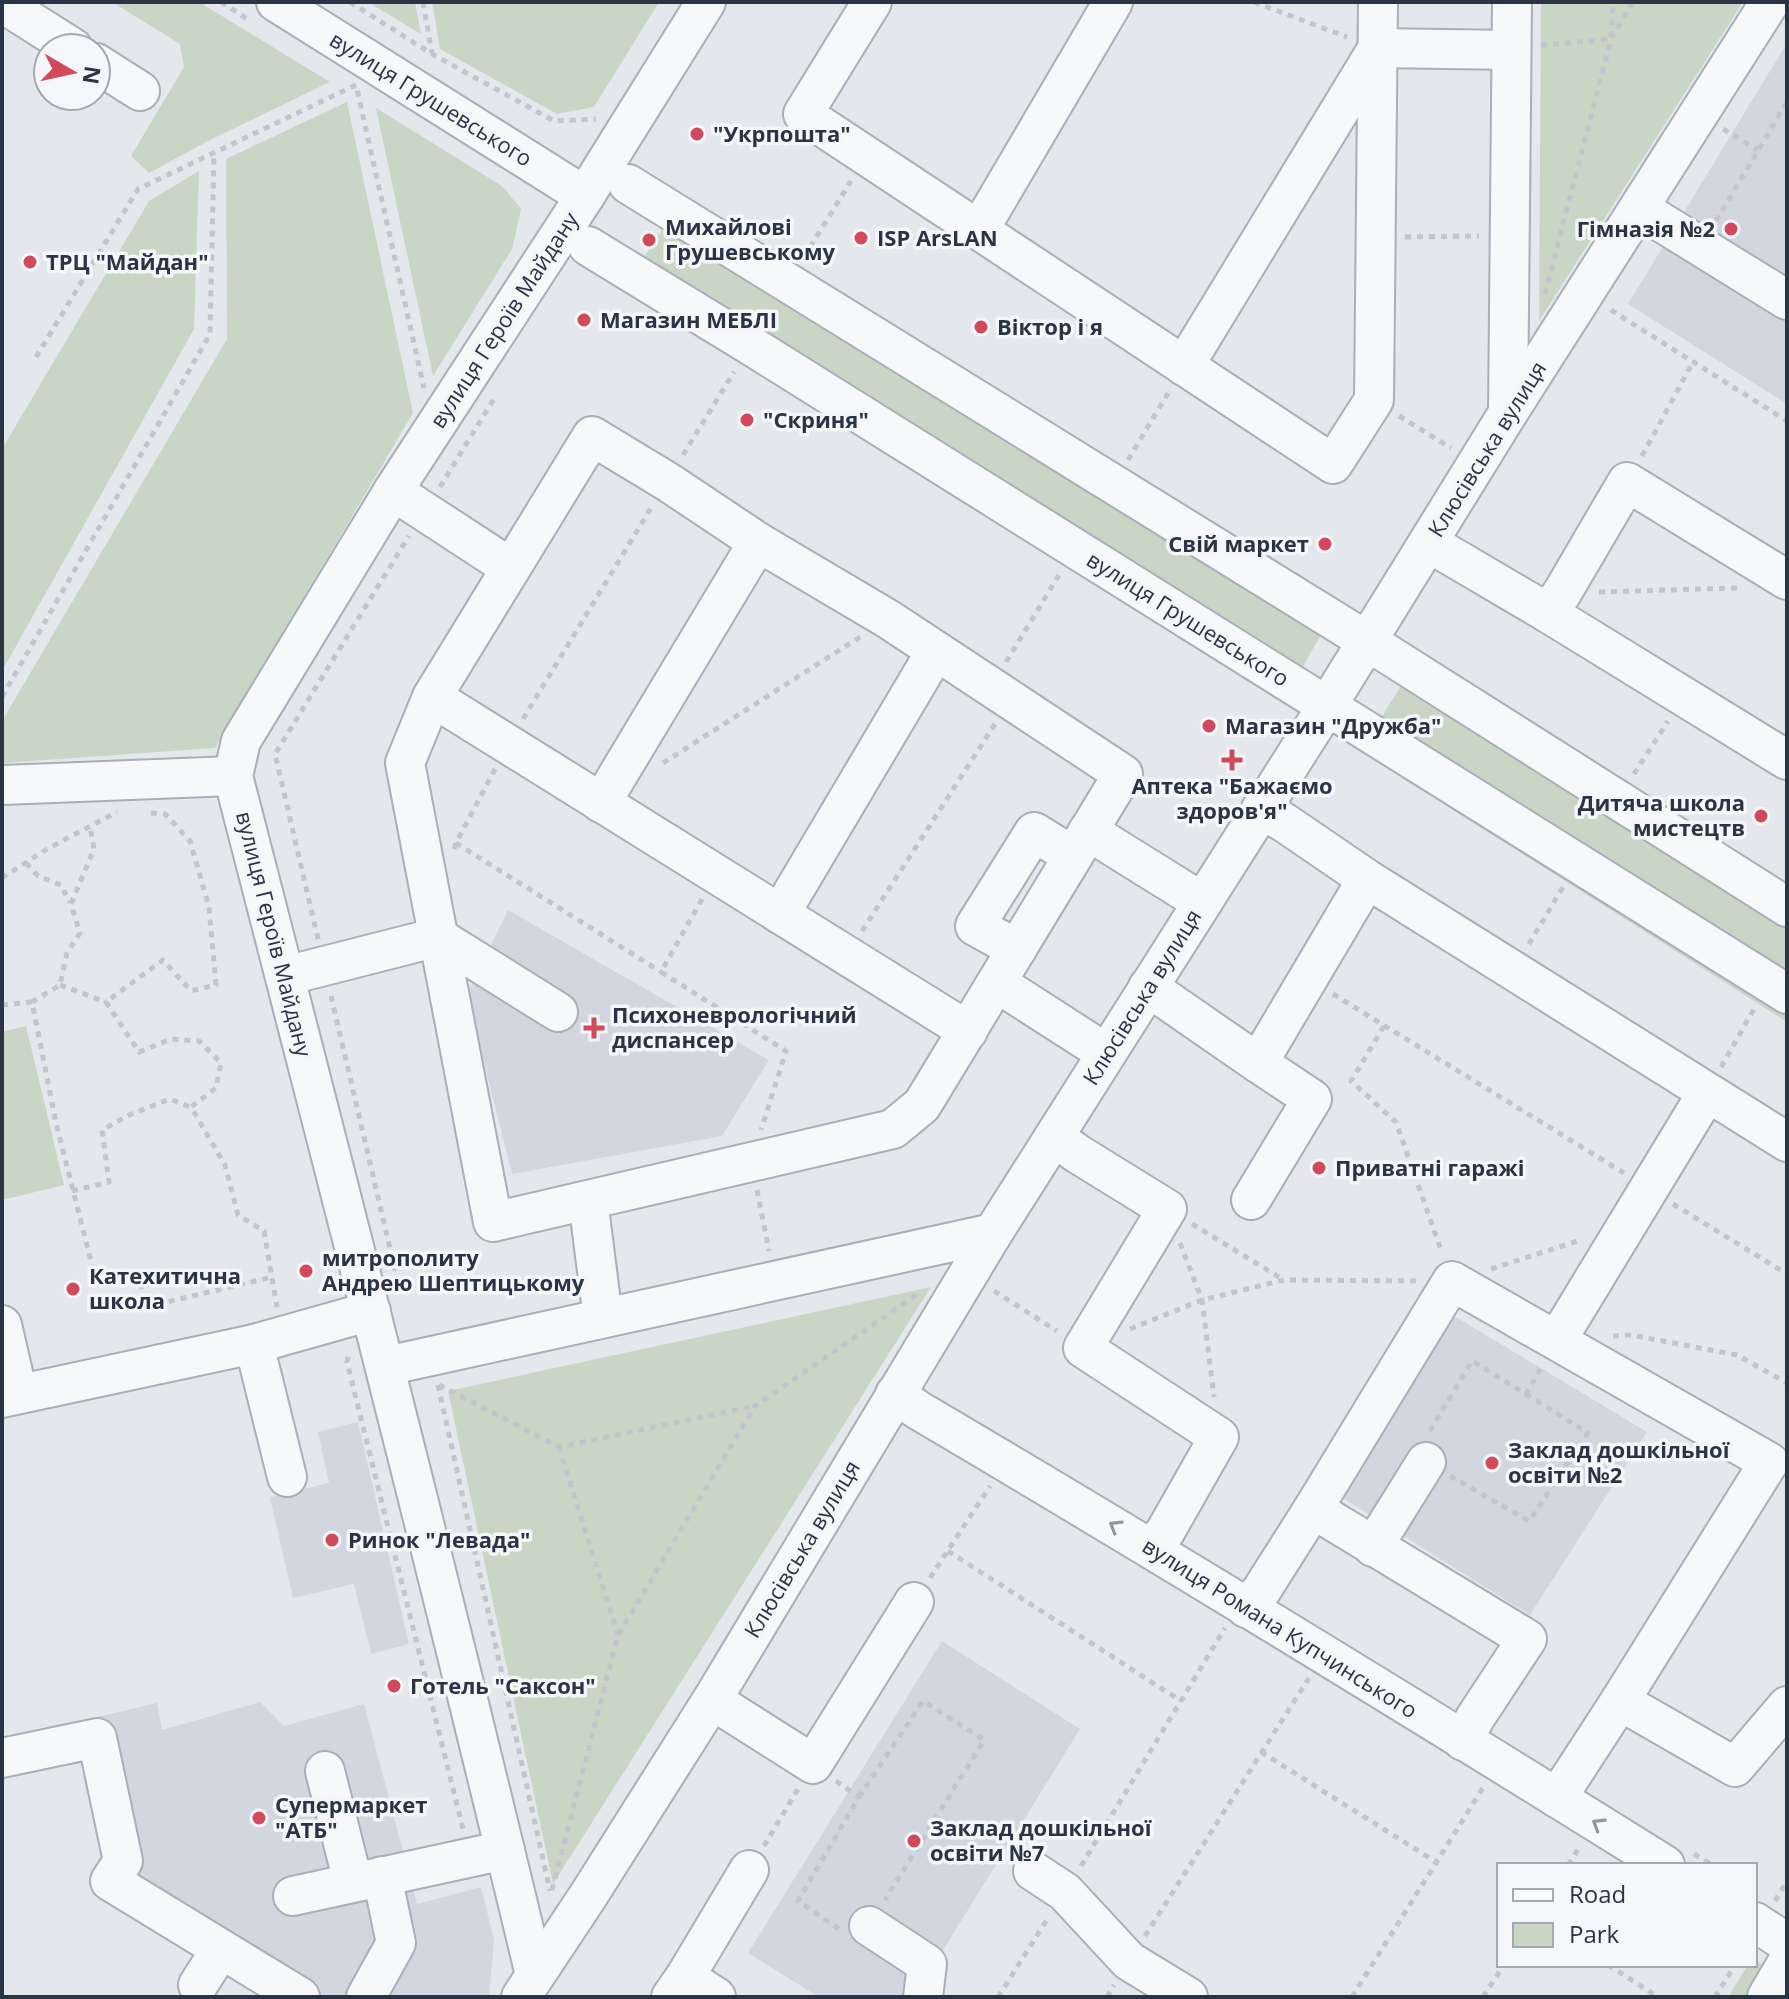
<svg xmlns="http://www.w3.org/2000/svg" width="1789" height="1999" font-family="'Open Sans',sans-serif">
  <style>
    .built { fill: #d2d6de }
    .green { fill: #c9d6c5 }
    .lines { fill: none; stroke-linecap: round; stroke-linejoin: round }
    .minor-casing { stroke: #a9aeb7; stroke-width: 42 }
    .path { stroke: #c2c5cb; stroke-width: 5; stroke-dasharray: 6 6; stroke-linecap: butt }
    .minor { stroke: #f7f8fa; stroke-width: 38 }
    .oneway { stroke: #9196a0 }
    .poi-dot { fill: #d1495b; stroke: #f4f6f9; stroke-width: 3 }
    .labels { text-anchor: middle; stroke-width: 7; stroke-linejoin: round; paint-order: stroke }
    .street-label { font-size: 22px; fill: #2b3445; stroke: #f4f6f9 }
    .poi-label { font-size: 22px; font-weight: bold; fill: #2b3445; stroke: #f4f6f9; text-anchor: start }
  </style>
  <rect width="100%" height="100%" fill="#e4e7ec"/>
  <g class="built">
    <polygon points="1787,43 1787,404 1628,304"/>
    <polygon points="508,910 769,1060 722,1136 512,1174 467,995"/>
    <polygon points="1449,1313 1647,1432 1530,1615 1338,1495"/>
    <polygon points="358,1422 409,1644 371,1654 354,1584 293,1598 270,1497 329,1483 318,1432"/>
    <polygon points="942,1641 1080,1729 914,1997 819,1997 748,1953"/>
    <polygon points="260,1702 284,1726 364,1704 417,1904 481,1887 494,1940 489,1997 278,1997 133,1904 106,1755 97,1717 157,1703 162,1730"/>
  </g>
  <g class="green">
    <polygon points="112,2 199,2 330,82 210,140 149,173 131,156 184,67 180,44"/>
    <polygon points="368,2 415,2 421,34"/>
    <polygon points="432,2 659,2 594,107 557,114 440,49"/>
    <polygon points="1541,2 1743,2 1539,321"/>
    <polygon points="347,102 413,413 215,748 2,763 2,721 227,339 226,159"/>
    <polygon points="376,108 502,186 521,209 512,249 433,376"/>
    <polygon points="199,171 194,329 2,671 2,449 149,201"/>
    <polygon points="667,223 1323,631 1301,670 642,260"/>
    <polygon points="1405,679 1787,920 1787,981 1378,723"/>
    <polygon points="1368,738 1787,1005 1787,1022 1359,750"/>
    <polygon points="26,1026 64,1185 2,1200 2,1032"/>
    <polygon points="931,1287 553,1884 448,1391"/>
    <polygon points="1755,1960 1769,1969 1752,1997 1728,1997 1748,1965 1755,1965"/>
  </g>
  <g class="lines">
    <defs>
      <g id="minor">
        <polyline points="276,2 585,196"/>
        <polyline points="872,2 803,114 1333,464 1374,400 1378,2"/>
        <polyline points="2,3 73,48"/>
        <polyline points="1377,48 1511,50"/>
        <polyline points="96,63 140,91"/>
        <polyline points="628,184 1367,641 1787,907"/>
        <polyline points="1640,209 1787,300"/>
        <polyline points="979,230 1113,2"/>
        <polyline points="588,246 750,345 1787,994"/>
        <polyline points="1184,366 1376,51"/>
        <polyline points="1508,413 1512,2"/>
        <polygon points="592,436 668,482 758,542 888,619 1123,774 922,1105 893,1129 493,1222 405,763 432,697"/>
        <polyline points="393,491 511,568"/>
        <polyline points="1429,543 1548,613 1787,760"/>
        <polyline points="1548,613 1562,593 1627,482 1787,580"/>
        <polyline points="432,697 968,1031"/>
        <polyline points="2,785 233,776"/>
        <polyline points="601,803 758,542"/>
        <polyline points="1261,809 1285,823 1367,879 1787,1142"/>
        <polyline points="1088,831 1202,902"/>
        <polyline points="780,914 936,651"/>
        <polyline points="1017,949 975,926 1034,832 1073,856"/>
        <polyline points="285,976 438,937 558,1012"/>
        <polyline points="997,983 1106,1053"/>
        <polyline points="1148,987 1258,1063 1367,879"/>
        <polyline points="1054,1137 1078,1154 1167,1209 1083,1348 1219,1437 1165,1532 1152,1548"/>
        <polyline points="588,1200 603,1318"/>
        <polyline points="1251,1200 1312,1099 1258,1063"/>
        <polyline points="2,1325 18,1394"/>
        <polyline points="1557,1340 1707,1093"/>
        <polyline points="254,1344 287,1477"/>
        <polyline points="386,1366 993,1233"/>
        <path d="M895 1394 918 1410C1169 1558 1418 1711 1665 1865"/>
        <polyline points="2,1398 254,1344 371,1311"/>
        <polyline points="1313,1509 1527,1639 1475,1718 1463,1741"/>
        <polyline points="1373,1547 1426,1462"/>
        <polyline points="1246,1608 1261,1591 1313,1509 1452,1281 1769,1462 1620,1701 1557,1798"/>
        <polyline points="712,1700 813,1764 914,1602"/>
        <polyline points="1620,1701 1735,1767 1787,1706"/>
        <polyline points="2,1758 97,1738 123,1861 110,1881 300,1997"/>
        <polyline points="325,1771 353,1882"/>
        <polyline points="1033,1871 1065,1892 1129,1961 1188,1997"/>
        <polyline points="293,1896 505,1850"/>
        <polyline points="1755,1922 1787,1943"/>
        <polyline points="869,1926 927,1964 923,1997"/>
        <path d="M535 1975C439 1574 336 1175 233 776L241 741 393 491 585 196 706 2"/>
        <polyline points="685,1977 716,1997"/>
        <polyline points="198,1985 221,1949"/>
        <polyline points="366,1997 396,1943 382,1876"/>
        <polyline points="521,1997 588,1896 712,1700 993,1233 1327,706 1508,413 1770,2"/>
        <polyline points="671,1997 685,1977 749,1870"/>
        <polyline points="1767,1997 1787,1963"/>
      </g>
    </defs>
    <use href="#minor" class="minor-casing"/>
    <g class="path">
      <polyline points="221,2 249,20"/>
      <polyline points="350,2 432,54 554,121 596,119"/>
      <polyline points="423,2 432,53"/>
      <polyline points="1254,2 1347,37"/>
      <polyline points="1541,45 1611,39 1613,2"/>
      <polyline points="1723,129 1758,150"/>
      <polyline points="1716,221 1787,102"/>
      <polyline points="1405,237 1479,236"/>
      <polyline points="804,257 851,181"/>
      <polyline points="1545,294 1611,39 1633,2"/>
      <polyline points="1611,310 1787,421"/>
      <polyline points="36,357 138,189 356,85 424,388"/>
      <polyline points="1399,416 1451,448"/>
      <polyline points="683,455 734,372"/>
      <polyline points="1642,456 1693,362"/>
      <polyline points="1128,460 1170,390"/>
      <polyline points="440,487 495,397"/>
      <polyline points="1599,592 1737,588"/>
      <polyline points="1006,662 1059,575"/>
      <polyline points="2,697 210,334 214,153"/>
      <polyline points="523,719 651,508"/>
      <polyline points="663,763 860,637"/>
      <polyline points="1634,774 1668,721"/>
      <polyline points="151,813 165,814 190,841 209,907 216,985 191,991 163,960 106,1002 139,1052 171,1039 199,1041 221,1063 216,1088 191,1107 225,1165 238,1215 264,1231 277,1307"/>
      <polyline points="456,843 661,972"/>
      <polyline points="454,849 456,843 495,769"/>
      <polyline points="26,863 38,876 61,885 70,903"/>
      <polyline points="2,878 47,849 117,812"/>
      <polyline points="702,899 661,972 786,1051 761,1130"/>
      <polyline points="862,931 995,724"/>
      <polyline points="318,939 275,754 409,536"/>
      <polyline points="1529,944 1563,887"/>
      <polyline points="60,985 106,1002"/>
      <polyline points="1333,994 1624,1173"/>
      <polyline points="331,996 396,1274"/>
      <polyline points="32,1002 60,985 67,953 80,933 71,904 94,849 90,826"/>
      <polyline points="2,1005 32,1002 56,1123 96,1281 138,1271 146,1307 272,1277"/>
      <polyline points="1384,1026 1351,1081 1396,1122 1442,1253"/>
      <polyline points="1721,1067 1754,1009"/>
      <polyline points="757,1190 769,1251"/>
      <polyline points="72,1191 109,1182 102,1130 129,1115 170,1099 191,1107"/>
      <polyline points="1673,1204 1787,1274"/>
      <polyline points="1192,1224 1284,1280"/>
      <polyline points="1180,1243 1202,1300 1214,1397"/>
      <polyline points="1491,1269 1581,1240"/>
      <polyline points="994,1291 1057,1331"/>
      <polyline points="1130,1329 1202,1300 1284,1280 1416,1281"/>
      <polyline points="1613,1336 1631,1335 1737,1355 1787,1383"/>
      <polyline points="348,1357 347,1362 463,1829"/>
      <polyline points="438,1385 550,1891"/>
      <polyline points="439,1385 559,1447 755,1406"/>
      <polyline points="1430,1431 1472,1361 1526,1394 1542,1366"/>
      <polyline points="559,1447 618,1635"/>
      <polyline points="1450,1476 1529,1521 1588,1433 1526,1394"/>
      <polyline points="948,1551 1181,1701"/>
      <polyline points="930,1578 990,1486"/>
      <polyline points="1261,1752 1436,1862"/>
      <polyline points="836,1781 859,1797 798,1901 839,1929"/>
      <polyline points="859,1797 923,1701 984,1740 885,1900"/>
      <polyline points="764,1846 798,1789"/>
      <polyline points="1694,1854 1712,1865"/>
      <polyline points="1568,1865 1581,1845"/>
      <polyline points="1081,1866 1225,1628"/>
      <polyline points="552,1890 618,1635 755,1406 919,1293"/>
      <polyline points="1775,1901 1787,1881"/>
      <polyline points="1145,1936 1309,1678"/>
      <polyline points="1608,1965 1658,1997"/>
      <polyline points="998,1997 1048,1918"/>
      <polyline points="1107,1997 1114,1985"/>
      <polyline points="1352,1997 1484,1786"/>
      <polyline points="1483,1997 1504,1965"/>
      <polyline points="1715,1997 1735,1965"/>
    </g>
    <use href="#minor" class="minor"/>
  </g>
  <defs><path id="oneway-chevron" d="M-2-3.5L2.5 0L-2 3.5" fill="none" stroke-width="1.6" stroke-linecap="round" stroke-linejoin="round" transform="scale(2)"/></defs>
  <g class="oneway">
    <use href="#oneway-chevron" transform="translate(1115 1526) rotate(-149)"/>
    <use href="#oneway-chevron" transform="translate(1598 1824) rotate(-148)"/>
  </g>
  <g class="poi-dot">
    <circle cx="697" cy="134" r="8"/>
    <circle cx="1731" cy="229" r="8"/>
    <circle cx="861" cy="238" r="8"/>
    <circle cx="649" cy="240" r="8"/>
    <circle cx="30" cy="262" r="8"/>
    <circle cx="584" cy="320" r="8"/>
    <circle cx="981" cy="327" r="8"/>
    <circle cx="747" cy="420" r="8"/>
    <circle cx="1325" cy="544" r="8"/>
    <circle cx="1209" cy="726" r="8"/>
    <path d="M1228 748h8v8h8v8h-8v8h-8v-8h-8v-8h8z"/>
    <circle cx="1761" cy="816" r="8"/>
    <path d="M590 1016h8v8h8v8h-8v8h-8v-8h-8v-8h8z"/>
    <circle cx="1319" cy="1168" r="8"/>
    <circle cx="306" cy="1271" r="8"/>
    <circle cx="73" cy="1289" r="8"/>
    <circle cx="1492" cy="1463" r="8"/>
    <circle cx="332" cy="1540" r="8"/>
    <circle cx="394" cy="1686" r="8"/>
    <circle cx="259" cy="1818" r="8"/>
    <circle cx="914" cy="1841" r="8"/>
  </g>
  <g class="labels">
    <g class="street-label">
      <text transform="translate(431 99) rotate(32)" y="8">вулиця Грушевського</text>
      <text transform="translate(504 320) rotate(-57)" y="8">вулиця Героїв Майдану</text>
      <text transform="translate(1487 449) rotate(-58)" y="8">Клюсівська вулиця</text>
      <text transform="translate(1188 619) rotate(32)" y="8">вулиця Грушевського</text>
      <text transform="translate(274 934) rotate(76)" y="8">вулиця Героїв Майдану</text>
      <text transform="translate(1142 997) rotate(-58)" y="8">Клюсівська вулиця</text>
      <text transform="translate(802 1549) rotate(-59)" y="8">Клюсівська вулиця</text>
      <text transform="translate(1280 1628) rotate(32)" y="8">вулиця Романа Купчинського</text>
    </g>
    <g class="poi-label">
      <text x="713" y="142">"Укрпошта"</text>
      <text x="665" y="235">Михайлові<tspan x="665" dy="25">Грушевському</tspan></text>
      <text x="1715" y="237" text-anchor="end">Гімназія №2</text>
      <text x="877" y="246">ISP ArsLAN</text>
      <text x="46" y="270">ТРЦ "Майдан"</text>
      <text x="600" y="328">Магазин МЕБЛІ</text>
      <text x="997" y="335">Віктор і я</text>
      <text x="763" y="428">"Скриня"</text>
      <text x="1309" y="552" text-anchor="end">Свiй маркет</text>
      <text x="1225" y="734">Магазин "Дружба"</text>
      <text x="1232" y="794" text-anchor="middle">Аптека "Бажаємо<tspan x="1232" dy="25">здоров'я"</tspan></text>
      <text x="1745" y="811" text-anchor="end">Дитяча школа<tspan x="1745" dy="25">мистецтв</tspan></text>
      <text x="612" y="1023">Психоневрологічний<tspan x="612" dy="25">диспансер</tspan></text>
      <text x="1335" y="1176">Приватні гаражі</text>
      <text x="322" y="1266">митрополиту<tspan x="322" dy="25">Андрею Шептицькому</tspan></text>
      <text x="89" y="1284">Катехитична<tspan x="89" dy="25">школа</tspan></text>
      <text x="1508" y="1458">Заклад дошкільної<tspan x="1508" dy="25">освіти №2</tspan></text>
      <text x="348" y="1548">Ринок "Левада"</text>
      <text x="410" y="1694">Готель "Саксон"</text>
      <text x="275" y="1813">Супермаркет<tspan x="275" dy="25">"АТБ"</tspan></text>
      <text x="930" y="1836">Заклад дошкільної<tspan x="930" dy="25">освіти №7</tspan></text>
    </g>
  </g>
  <rect width="1789" height="1999" fill="none" stroke="#2b3445" stroke-width="8"/>
  <rect x="1497" y="1863" width="260" height="104" fill="#f4f6f9" stroke="#a4a8b1" stroke-width="2"/>
  <rect x="1513" y="1889" width="40" height="12" fill="#f7f8fa" stroke="#a4a8b1" stroke-width="2"/>
  <text x="1569" y="1903" font-size="24" fill="#2b3445">Road</text>
  <rect x="1513" y="1923" width="40" height="24" fill="#c9d6c5" stroke="#a4a8b1" stroke-width="2"/>
  <text x="1569" y="1943" font-size="24" fill="#2b3445">Park</text>
  <g transform="translate(72 72) rotate(99)"><circle r="38" fill="#f4f6f9" stroke="#a4a8b1" stroke-width="2"/>
  <path d="M0-6L14 30L0 20L-14 30Z" fill="#d1495b"/>
  <text y="-12" font-size="22" font-weight="bold" text-anchor="middle" fill="#2b3445">N</text>
  </g>
</svg>
